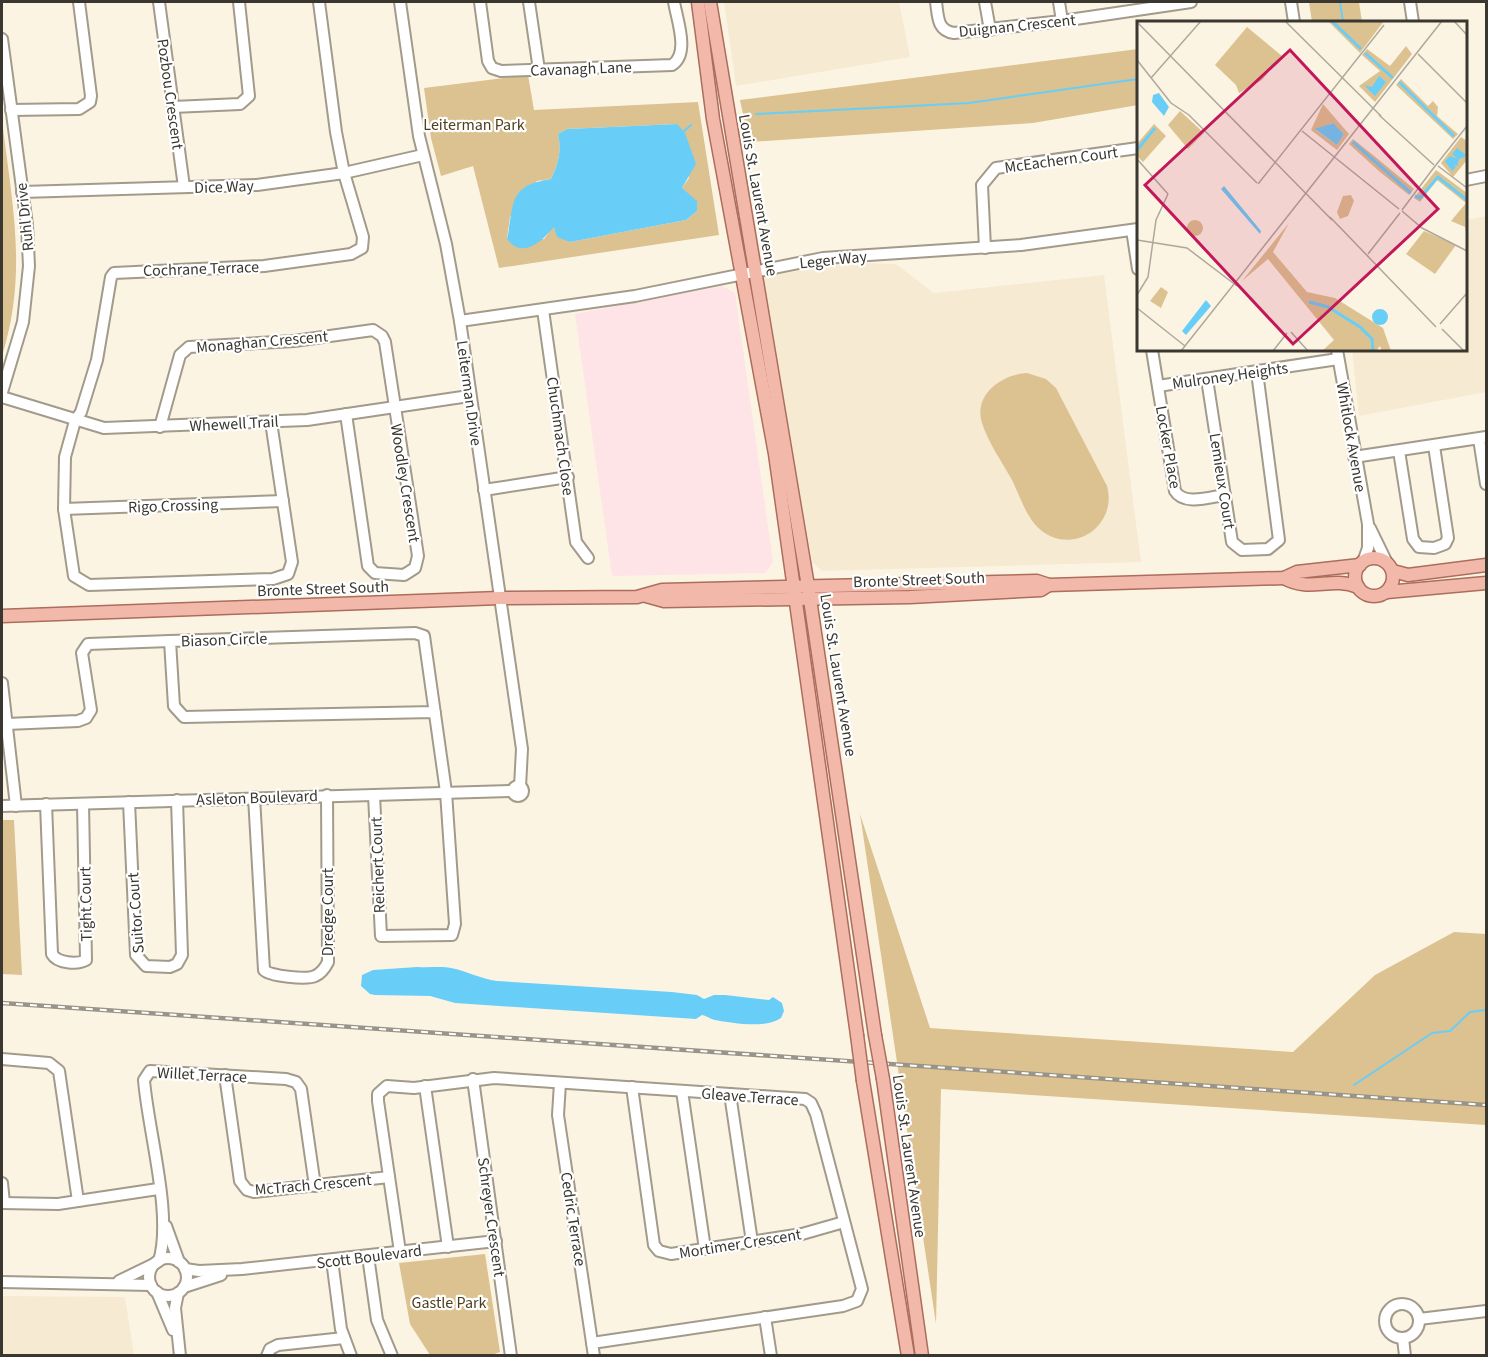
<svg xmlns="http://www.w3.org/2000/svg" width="1488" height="1357" font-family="'Source Sans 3',sans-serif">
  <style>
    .commercial { fill: #fee3e7 }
    .built { fill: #f6ead2 }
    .green { fill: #dbc290; fill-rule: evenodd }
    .water { fill: #69cef7 }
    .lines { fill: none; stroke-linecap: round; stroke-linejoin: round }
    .stream { stroke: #69cef7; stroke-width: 2 }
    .minor-casing { stroke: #a29a8b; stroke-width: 14 }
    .major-casing { stroke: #ac6d5c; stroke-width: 15 }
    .minor { stroke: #fff; stroke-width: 10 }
    .major { stroke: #f2b9ab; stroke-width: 12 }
    .rail-casing { stroke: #9a9488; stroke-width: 4.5 }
    .rail { stroke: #fff; stroke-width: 2; stroke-dasharray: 7; stroke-linecap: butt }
    .major-bridge-casing { stroke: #ac6d5c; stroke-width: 15; stroke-linecap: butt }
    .major-bridge { stroke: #f2b9ab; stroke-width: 12 }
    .labels { text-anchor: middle; stroke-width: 4.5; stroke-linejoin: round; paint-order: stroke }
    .street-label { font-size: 16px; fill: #3a3730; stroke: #fff }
    .park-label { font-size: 16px; fill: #4f3e1b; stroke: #fff }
    .inset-river { fill: none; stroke: #69cef7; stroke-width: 3 }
    .inset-road { fill: none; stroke: #aea89b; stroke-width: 1.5 }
    .view { fill: #c2185b; fill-opacity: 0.15; stroke: #c2185b; stroke-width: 3 }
    .inset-edge { fill: none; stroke: #3a3730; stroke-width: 3 }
  </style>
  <rect width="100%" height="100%" fill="#fcf4e3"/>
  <polygon class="commercial" points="722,286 735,293 773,562 765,573 612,576 575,314"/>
  <g class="built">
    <polygon points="724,2 899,2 910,57 736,86"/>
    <polygon points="1486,216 1486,392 1359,416 1352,350 1466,350 1466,220"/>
    <polygon points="826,262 896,264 934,293 1104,275 1141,562 822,571 812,562 763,276"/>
    <polygon points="2,1296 125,1297 134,1355 2,1355"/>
  </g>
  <g class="green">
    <polygon points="1309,2 1359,2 1362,22 1312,22"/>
    <polygon points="1138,49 1138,105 1033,123 749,142 740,100"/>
    <path d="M528 75 534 110 698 102 719 235 499 268 473 166 441 176 431 138 424 88ZM677 124 689 178 682 188 697 211 686 220 570 242 554 226 544 239H507L510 217 537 181 551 179C558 165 562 151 558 134L567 129Z"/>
    <path d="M2 120C12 204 28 273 2 356Z"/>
    <path d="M1027 373 1046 379 1056 388 1107 486C1111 501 1108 516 1096 528 1082 542 1058 544 1042 531 1027 520 1020 496 1012 480 1002 462 988 442 982 423 973 394 1003 374 1027 373Z"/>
    <polygon points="860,814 930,1028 1293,1052 1375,975 1454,932 1486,934 1486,1125 941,1089 936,1324"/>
    <polygon points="2,820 14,820 22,975 2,974"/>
    <polygon points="485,1254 500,1352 489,1356 430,1355 410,1324 399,1263"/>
  </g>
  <g class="water">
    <path d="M677 124 685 133 696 164 682 188 697 201V211L686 220 570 242 557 237 554 227C542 241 523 260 507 239 515 203 507 186 551 179 558 165 562 151 558 134L567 129Z"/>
    <path d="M417 967C428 968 442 966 451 968 467 971 481 979 497 981L672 992 697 995 704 999 714 995H725L769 1000 773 997 782 1003 784 1011 781 1018C766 1029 732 1023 715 1020 710 1019 707 1016 702 1015L696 1019 455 1003 430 996 375 995 370 994 361 986 362 975 373 970Z"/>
  </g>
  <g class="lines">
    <g class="stream">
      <polyline points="1340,2 1343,22"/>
      <polyline points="756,114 969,103 1138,79"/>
      <polyline points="682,133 691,125"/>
      <polyline points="1354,1085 1432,1033 1450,1031 1470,1012 1486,1010"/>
    </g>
    <defs>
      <g id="minor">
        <polyline points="159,2 184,187"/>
        <polyline points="400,2 419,136 446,244 460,321 522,749 520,787"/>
        <path d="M480 2 488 61 492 68 501 71 672 65C690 54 677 20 674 2"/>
        <polyline points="529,2 539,70"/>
        <path d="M936 2C938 16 937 31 954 33L1062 21 1191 2"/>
        <polyline points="985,2 990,30"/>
        <polyline points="1059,2 1062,21"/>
        <polyline points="1291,2 1294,22"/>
        <polyline points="1410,2 1413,22"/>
        <polyline points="2,39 27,225 29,266 23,322 2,392"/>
        <polyline points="173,107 240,104 249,96 239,2"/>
        <polyline points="11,110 79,109 90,102 91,96 79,2"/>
        <polyline points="1466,180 1486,176"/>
        <polyline points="22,192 257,185 344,173 423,155"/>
        <polyline points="1132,230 1138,269"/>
        <polyline points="985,248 982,185 996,168 1138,148"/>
        <polyline points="543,310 576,542 588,558"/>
        <polyline points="460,321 635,296 823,258 1021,245 1138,229"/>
        <path d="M1152 350 1175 491C1184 506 1210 497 1225 495"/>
        <polyline points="1337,350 1368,524 1368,548 1363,562"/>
        <polyline points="1207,379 1232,542 1242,550 1268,549 1279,540 1257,372"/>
        <polyline points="1158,386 1338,359"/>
        <polyline points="2,397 104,428 307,420 469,396"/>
        <polyline points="271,422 292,562 288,574 273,579 89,585 74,576 64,509 65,457 75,421 81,412 97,360 111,277 114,273 264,266 351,254 362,248 363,237 344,173 336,132 319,2"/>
        <polyline points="160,427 180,355 189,347 294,341 373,330 382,336 385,342 418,556 415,568 404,575 375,573 368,566 346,414"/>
        <polyline points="1479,439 1486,484"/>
        <polyline points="1399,451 1413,539 1419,547 1434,548 1445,544 1448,538 1434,446"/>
        <polyline points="1354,457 1486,437"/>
        <polyline points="484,490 568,477"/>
        <polyline points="64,509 283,501"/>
        <polyline points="1370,528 1387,563"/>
        <polyline points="2,683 16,806"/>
        <polyline points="6,724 78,721 86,718 91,710 82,653 88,644 170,641"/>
        <circle cx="518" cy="791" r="5"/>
        <polyline points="374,795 381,936 452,935 455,924 446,792 424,636 415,633 170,641 174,706 184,717 435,712"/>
        <path d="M254 797 264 970C269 976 307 980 315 976 322 973 325 968 328 962L327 795"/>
        <polyline points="129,802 136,955 146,966 170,967 177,964 182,955 177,800"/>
        <path d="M46 804 52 954C57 963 77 965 86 960L83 804"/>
        <polyline points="2,806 513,791"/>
        <polyline points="2,1059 49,1063 59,1071 78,1201"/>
        <polyline points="225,1075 240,1181 247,1190 254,1192 389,1177"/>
        <polyline points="473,1079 511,1356"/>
        <polyline points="560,1083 558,1115 594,1356"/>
        <polyline points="425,1086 448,1247"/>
        <polyline points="632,1087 654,1245 659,1251 671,1254 802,1234 844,1222"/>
        <polyline points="682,1091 705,1249"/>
        <polyline points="730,1094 752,1242"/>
        <polyline points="2,1183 4,1203"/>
        <polyline points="2,1203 58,1204 158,1189"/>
        <polyline points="166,1226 179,1262"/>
        <polyline points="400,1252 378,1101 378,1094 387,1086 414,1088 494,1078 805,1099 811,1103 816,1114 862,1289 857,1301 843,1306 592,1343"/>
        <polyline points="368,1256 377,1320 392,1356"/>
        <circle cx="168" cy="1277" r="19"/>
        <polyline points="332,1260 341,1329 351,1356"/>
        <path d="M159 1261C173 1215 148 1131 144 1080L150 1071 286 1079 296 1082 301 1089 315 1186"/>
        <polyline points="185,1269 199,1271 242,1269 496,1241"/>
        <polyline points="119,1281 156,1263"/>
        <polyline points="2,1282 151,1285"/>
        <polyline points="184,1287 221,1275"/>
        <polyline points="157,1292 173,1330"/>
        <polyline points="178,1293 175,1308 180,1356"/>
        <circle cx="1402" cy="1321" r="17"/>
        <polyline points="765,1317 771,1356"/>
        <polyline points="1419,1319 1486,1311"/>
        <polyline points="1403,1338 1405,1356"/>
        <polyline points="267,1356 270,1349 278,1345 344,1338"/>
      </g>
      <g id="major">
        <polyline points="698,2 713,119 775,454 857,1035"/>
        <polyline points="710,2 808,586 875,1035"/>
        <circle cx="1374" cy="577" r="19"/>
        <polyline points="1393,571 1408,575 1486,565"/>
        <path d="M1284 578C1311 593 1330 576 1358 587"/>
        <polyline points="1387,592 1486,583"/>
        <polyline points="646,596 664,601 910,597 1041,590 1049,585"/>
        <polyline points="2,616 500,598 637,597 662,590 1037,581 1049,585 1284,578 1297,572 1360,565"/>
        <polyline points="883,1079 922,1356"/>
        <polyline points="863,1081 908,1356"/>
      </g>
    </defs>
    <use href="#minor" class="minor-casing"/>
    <use href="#major" class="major-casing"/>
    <use href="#minor" class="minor"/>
    <use href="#major" class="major"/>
    <defs>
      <polyline id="rail" points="2,1003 1486,1105"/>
    </defs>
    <use href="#rail" class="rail-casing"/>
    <use href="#rail" class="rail"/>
    <defs>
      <g id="major-bridge">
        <polyline points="857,1035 863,1081"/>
        <polyline points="875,1035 883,1079"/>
      </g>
    </defs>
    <use href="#major-bridge" class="major-bridge-casing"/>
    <use href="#major-bridge" class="major-bridge"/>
  </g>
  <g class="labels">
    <g class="street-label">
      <text transform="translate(1017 25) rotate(-6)" y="6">Duignan Crescent</text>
      <text transform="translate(581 68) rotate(-2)" y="6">Cavanagh Lane</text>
      <text transform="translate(171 94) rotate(82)" y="6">Pozbou Crescent</text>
      <text transform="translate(1061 159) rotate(-8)" y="6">McEachern Court</text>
      <text transform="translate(224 186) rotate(-2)" y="6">Dice Way</text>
      <text transform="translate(759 195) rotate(80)" y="6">Louis St. Laurent Avenue</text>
      <text transform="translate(24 217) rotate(-96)" y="6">Ruhl Drive</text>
      <text transform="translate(833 259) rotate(-6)" y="6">Leger Way</text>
      <text transform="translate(201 268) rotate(-2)" y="6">Cochrane Terrace</text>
      <text transform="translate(262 341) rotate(-5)" y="6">Monaghan Crescent</text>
      <text transform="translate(1230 375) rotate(-8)" y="6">Mulroney Heights</text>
      <text transform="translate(470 393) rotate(82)" y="6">Leiterman Drive</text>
      <text transform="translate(234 423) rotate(-3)" y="6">Whewell Trail</text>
      <text transform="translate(561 436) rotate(82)" y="6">Chuchmach Close</text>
      <text transform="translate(1352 437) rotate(80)" y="6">Whitlock Avenue</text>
      <text transform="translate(1169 447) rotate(80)" y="6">Locker Place</text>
      <text transform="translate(1223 481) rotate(81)" y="6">Lemieux Court</text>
      <text transform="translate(406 483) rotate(81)" y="6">Woodley Crescent</text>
      <text transform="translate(173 505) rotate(-2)" y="6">Rigo Crossing</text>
      <text transform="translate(919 579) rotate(-2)" y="6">Bronte Street South</text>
      <text transform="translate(323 588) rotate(-2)" y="6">Bronte Street South</text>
      <text transform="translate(224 639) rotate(-2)" y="6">Biason Circle</text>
      <text transform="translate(839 675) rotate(81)" y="6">Louis St. Laurent Avenue</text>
      <text transform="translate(257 797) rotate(-2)" y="6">Asleton Boulevard</text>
      <text transform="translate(377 865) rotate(-92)" y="6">Reichert Court</text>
      <text transform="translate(85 904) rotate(-91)" y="6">Tight Court</text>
      <text transform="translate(327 912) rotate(-90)" y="6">Dredge Court</text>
      <text transform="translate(135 913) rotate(-94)" y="6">Suitor Court</text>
      <text transform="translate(202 1074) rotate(3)" y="6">Willet Terrace</text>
      <text transform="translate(750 1096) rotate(4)" y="6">Gleave Terrace</text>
      <text transform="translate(910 1156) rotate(82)" y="6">Louis St. Laurent Avenue</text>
      <text transform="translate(313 1184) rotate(-5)" y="6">McTrach Crescent</text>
      <text transform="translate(492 1217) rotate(82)" y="6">Schreyer Crescent</text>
      <text transform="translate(574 1219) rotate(81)" y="6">Cedric Terrace</text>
      <text transform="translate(740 1243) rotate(-9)" y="6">Mortimer Crescent</text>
      <text transform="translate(369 1256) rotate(-7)" y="6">Scott Boulevard</text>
    </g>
    <g class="park-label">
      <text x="474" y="130">Leiterman Park</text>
      <text x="449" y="1308">Gastle Park</text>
    </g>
  </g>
  <g transform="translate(1137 21)">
    <rect width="330" height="330" fill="#fcf4e3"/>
    <path d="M191 0H247L223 32ZM110 6 145 35 125 59 102 72 99 64 78 44ZM269 25 275 33 238 81 222 65 243 50 225 34 230 28 253 45ZM264 58 291 85 296 80 301 86 300 95 321 113 316 118 259 64ZM186 83 212 113 200 129 174 109ZM195 102 207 113 200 124 179 109ZM43 90 67 112 51 128 31 104ZM17 103 29 115 6 141 0 135V123ZM324 116 330 120V139L316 156 304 142ZM216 118 236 134 277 168 272 174 243 151 212 123ZM299 149 330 172V214L328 206 314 200 329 182 300 159 283 181 277 177ZM214 174 217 180 211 195 203 198 200 191 206 175ZM50 207a8 8 0 1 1 16 0a8 8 0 1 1-16 0ZM152 202 136 231 170 271 198 277 246 307 254 330H245L243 325 239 330H185L197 319 131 238 105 260ZM287 210 319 224 298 253 269 233ZM24 266 31 271 24 287 13 280Z" fill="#dbc290" fill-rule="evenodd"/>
    <path d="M242 55 249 61 238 75 227 64 235 66ZM22 72 32 86 27 95 15 81 16 74ZM196 102 207 113 200 124 178 108ZM320 127 330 135 322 138 320 145 316 143 319 146 315 150 308 140 313 135 321 138 315 133ZM87 165 124 210 123 213 84 168ZM69 279 74 285 49 314 45 310ZM235 296a8 8 0 1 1 16 0a8 8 0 1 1-16 0Z" fill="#69cef7"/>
    <path class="inset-river" d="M195 0 224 28M228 32 256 57M262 61 317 115M216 121 274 172M0 129 18 107M278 175 283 177 301 156 330 179M172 281 191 286 223 306 235 318 236 330"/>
    <path class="inset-road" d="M148 0 244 95M317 0 330 14M0 1 195 199M281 33 330 82M0 39 34 82 52 94 120 162M14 57 64 0M242 94 297 144M165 110 262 188M0 138 31 173M301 145 330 167M295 149 330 105M121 163 247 4M265 189 295 149M265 190 285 207 330 230M193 196 220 224M0 219 50 227 100 265M219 223 299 306M231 233 263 192M0 274 11 256 19 199 31 173M0 287 48 325M303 303 330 272M305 308 327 330M154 311 171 330M44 330 305 0M136 330 150 312"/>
    <path class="view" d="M153 29 301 188 156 323 8 164Z"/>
    <rect width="330" height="330" class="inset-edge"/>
  </g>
  <rect width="1488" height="1357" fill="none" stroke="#3a3730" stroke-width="6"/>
</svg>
